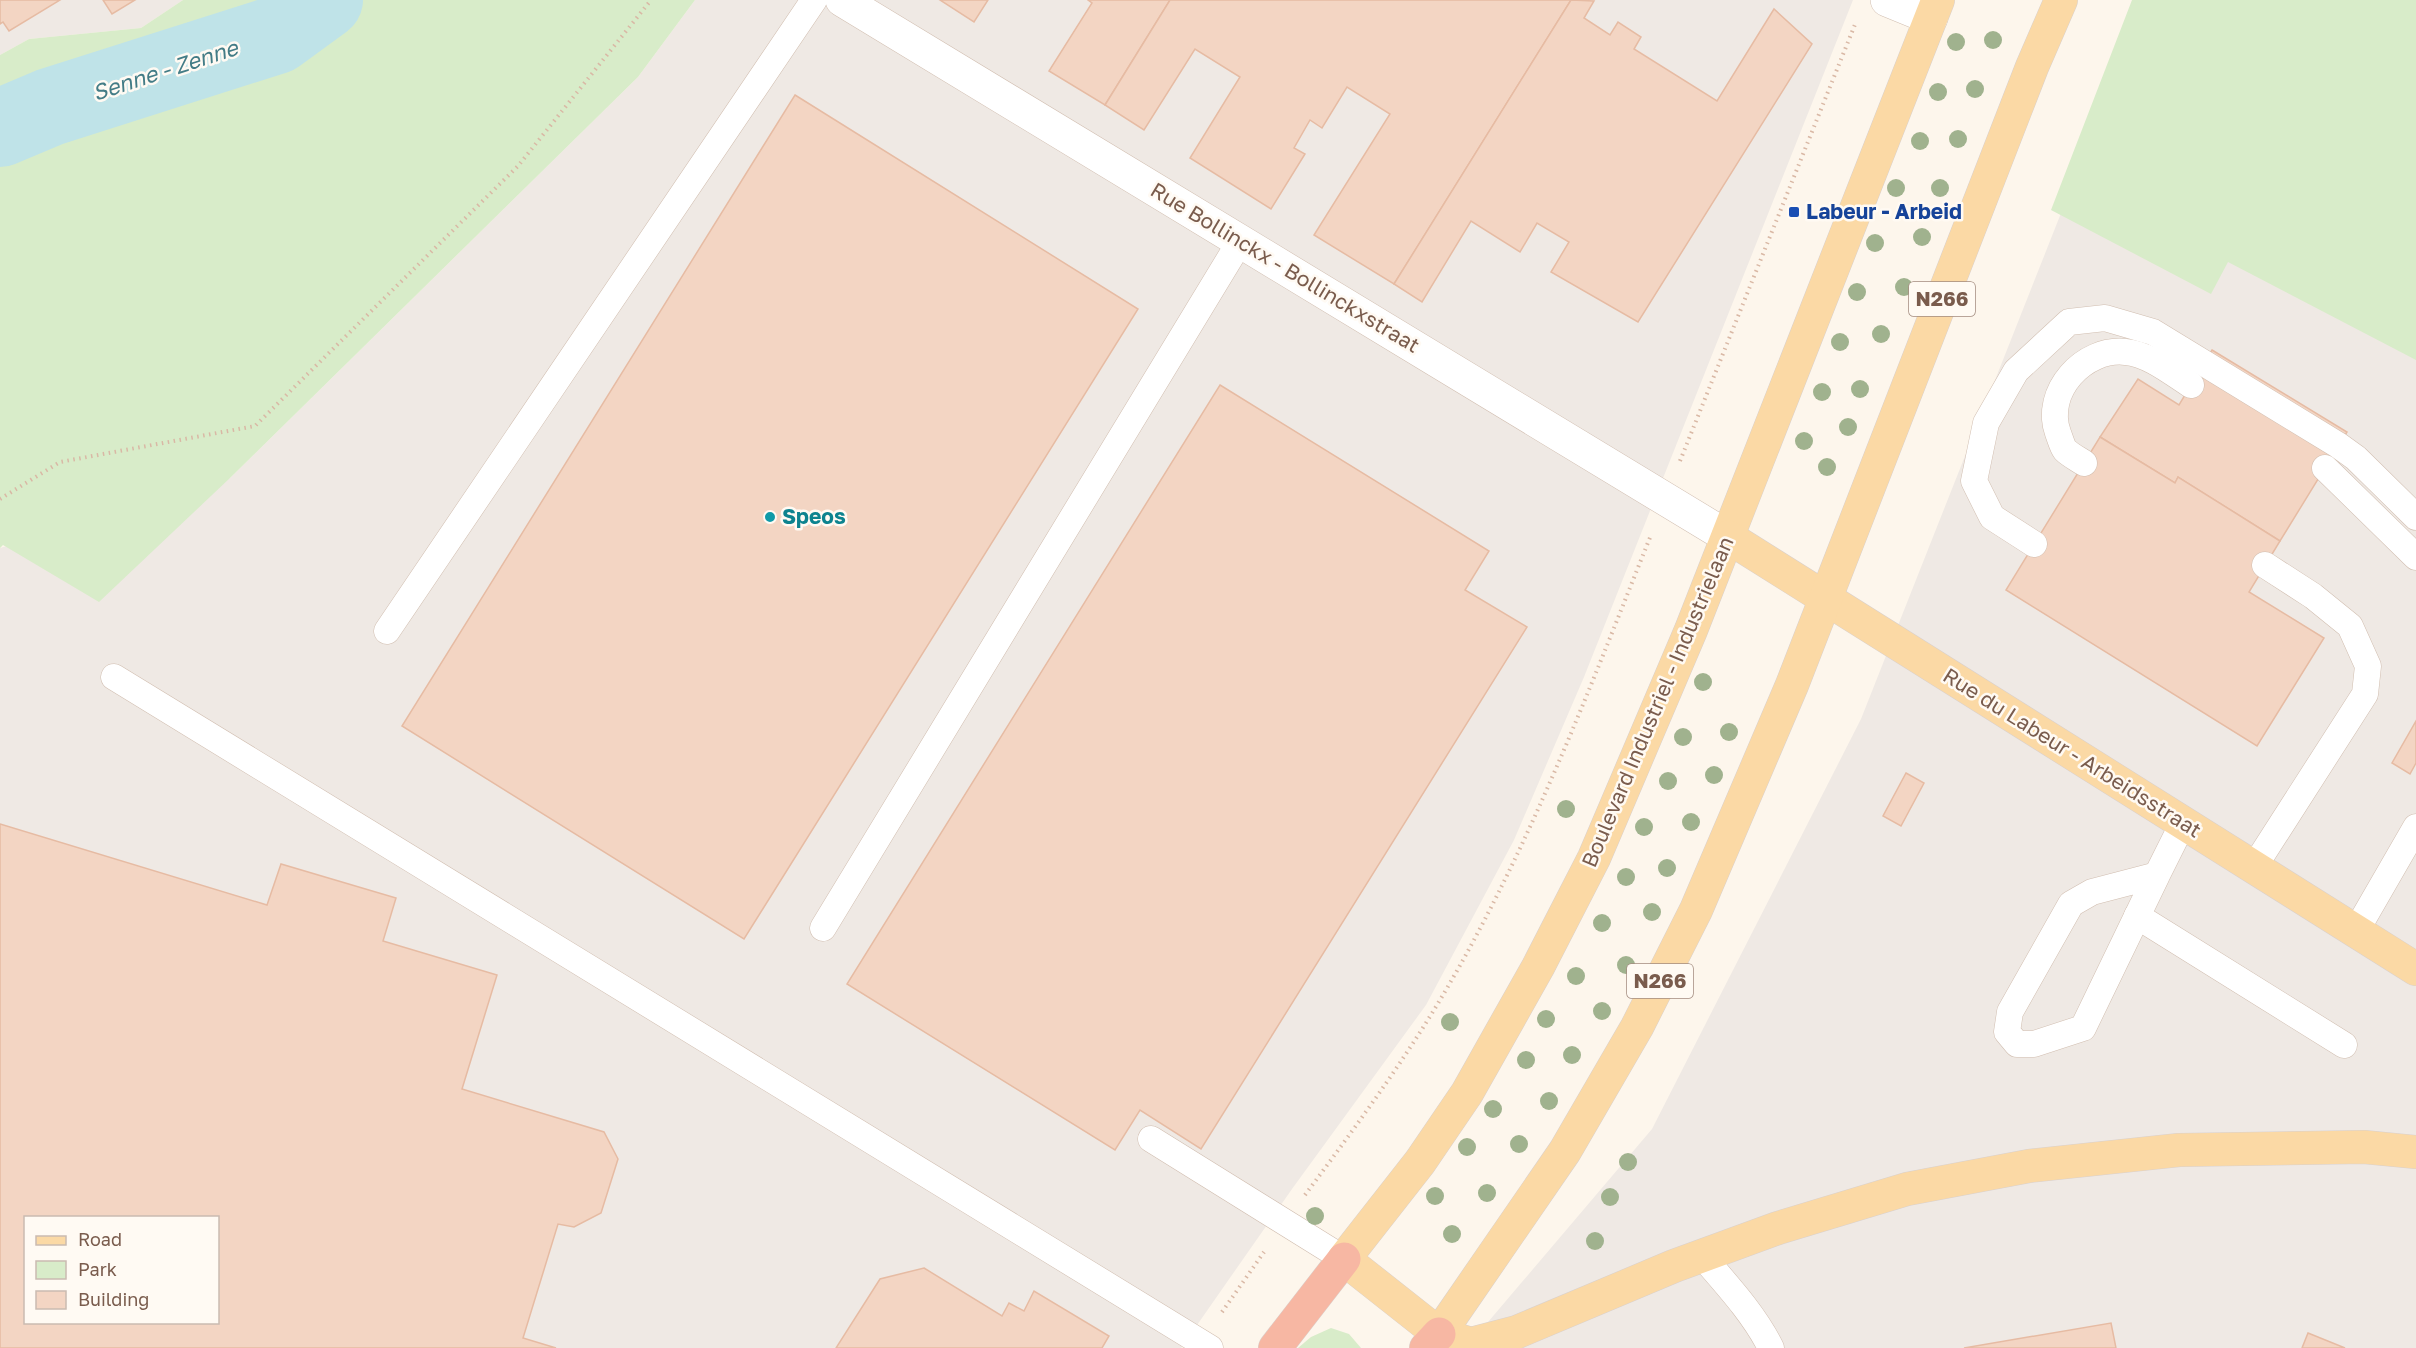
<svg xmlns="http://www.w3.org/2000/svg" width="2416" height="1348" font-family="'Golos Text',sans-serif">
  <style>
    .industrial { fill: #efe9e4; fill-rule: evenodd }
    .green { fill: #d8ecc9 }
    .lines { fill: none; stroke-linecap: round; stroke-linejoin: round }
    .river { stroke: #bfe3e8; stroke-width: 78 }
    .building { fill: #f3d5c3; stroke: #e6bba3; stroke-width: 1.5; fill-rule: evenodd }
    .lane-casing { stroke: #d1beb0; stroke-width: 27 }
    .street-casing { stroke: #d1beb0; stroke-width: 34 }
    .primary-casing { stroke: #dad1cd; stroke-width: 34 }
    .highway-casing { stroke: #dad1cd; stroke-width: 34 }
    .path { stroke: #d9b8a5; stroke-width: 4; stroke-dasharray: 1.5 4.5; stroke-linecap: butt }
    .lane { stroke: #fff; stroke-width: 26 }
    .street { stroke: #fff; stroke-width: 33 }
    .primary { stroke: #fbd9a5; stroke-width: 33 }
    .highway { stroke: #f7b7a3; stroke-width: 33 }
    .tree { fill: #a0b28e }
    .transit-dot { fill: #1a4fb4; stroke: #fffaf3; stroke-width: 2 }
    .culture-dot { fill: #0f9aa8; stroke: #fffaf3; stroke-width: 2 }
    .labels { text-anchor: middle; stroke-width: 5; stroke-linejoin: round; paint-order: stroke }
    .shield { fill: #fffaf3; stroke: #a28b7f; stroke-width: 1.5 }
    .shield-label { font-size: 20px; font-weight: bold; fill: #7a5c4d }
    .transit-label { font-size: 21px; font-weight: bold; fill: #164399; stroke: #fffaf3; text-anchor: start }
    .street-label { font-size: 21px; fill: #7a5c4d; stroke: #fffaf3 }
    .culture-label { font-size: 21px; font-weight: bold; fill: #0d838f; stroke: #fffaf3; text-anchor: start }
    .water-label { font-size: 22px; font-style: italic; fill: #437c86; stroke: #fffaf3 }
  </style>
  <rect width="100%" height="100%" fill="#fdf6ec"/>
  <g class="industrial">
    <polygon points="0,0 183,0 141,28 29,39 0,55"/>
    <path d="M695 0H1853L1584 677 1514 840 1426 1005 1292 1189 1181 1348H0V548L230 478 638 77ZM26 1218H218V1322H26Z"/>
    <polygon points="2416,0 2416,1348 1466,1348 1652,1129 1861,719 2137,21"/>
  </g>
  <g class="green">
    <polygon points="183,0 695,0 638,77 230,478 99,602 3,545 0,548 0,55 29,39 141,28"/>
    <polygon points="2132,0 2416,0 2416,360 2228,262 2211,294 2051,210"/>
    <polygon points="1331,1328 1349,1334 1361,1348 1298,1348 1311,1337"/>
  </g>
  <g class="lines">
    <polyline class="river" points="0,128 50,107 276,35 324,0"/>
  </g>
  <g class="building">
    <polygon points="0,0 60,0 9,31 3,22 0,24"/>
    <polygon points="103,0 135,0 112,14"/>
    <polygon points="940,0 988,0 974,22"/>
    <polygon points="1088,0 1170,0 1105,105 1049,71 1092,3"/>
    <polygon points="1170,0 1571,0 1394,284 1314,235 1390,114 1347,87 1322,128 1310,120 1294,148 1305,154 1271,209 1190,158 1240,77 1195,49 1144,130 1105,105"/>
    <polygon points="1571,0 1594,1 1584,18 1610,35 1618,22 1641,37 1634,49 1717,101 1774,9 1812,44 1638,322 1551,272 1569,242 1537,223 1520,252 1471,221 1422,302 1394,284"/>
    <polygon points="795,95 1138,309 744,939 402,726"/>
    <polygon points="2212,350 2347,432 2280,541 2178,477 2175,483 2100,437 2138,379 2179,405"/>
    <polygon points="1220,385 1489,551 1465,590 1527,627 1201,1149 1140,1110 1115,1150 847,984"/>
    <polygon points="2100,437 2175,483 2178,477 2280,541 2249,592 2324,638 2257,746 2006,590"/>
    <polygon points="2416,721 2416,763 2410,774 2392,763"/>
    <polygon points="1906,773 1924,783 1901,826 1883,816"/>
    <path d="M0 824 267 905 281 864 396 898 383 941 497 975 462 1089 604 1132 618 1159 601 1213 574 1227 558 1224 523 1338 556 1348H0ZM26 1218H218V1322H26Z"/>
    <polygon points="924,1268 1002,1316 1009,1303 1024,1311 1034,1291 1109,1336 1102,1348 836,1348 880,1279"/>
    <polygon points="2111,1323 2116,1348 1964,1348"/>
    <polygon points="2308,1333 2345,1348 2302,1348"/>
  </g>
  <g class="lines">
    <defs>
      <g id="lane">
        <path d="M2084 463C2078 459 2070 455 2065 450 2062 446 2060 438 2058 433 2043 392 2084 347 2126 352 2149 354 2172 373 2191 385"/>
        <polyline points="2325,468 2416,557"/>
        <polyline points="2034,544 1992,517 1974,481 1986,423 2016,371 2069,322 2105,318 2153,332 2338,445 2356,458 2416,517"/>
        <polyline points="387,631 814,0"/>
        <polyline points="114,677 1210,1348"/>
        <polyline points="2254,867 2365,694 2368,666 2350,626 2313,596 2265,565"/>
        <polyline points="2157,875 2083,1028 2034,1044 2017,1044 2007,1032 2010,1012 2071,904 2092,892 2157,875 2183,823"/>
        <polyline points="2137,916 2344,1045"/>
        <polyline points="823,928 1241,240"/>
        <polyline points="2356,931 2416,827"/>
        <polyline points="1151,1139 1344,1259"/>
        <path d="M1702 1256C1727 1285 1754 1314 1771 1348"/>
      </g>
      <g id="street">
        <polyline points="842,0 1728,537"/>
        <polyline points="1887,0 1931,18"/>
      </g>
      <g id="primary">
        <polyline points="1938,0 1691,630 1594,858 1538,967 1467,1093 1420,1162 1344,1259 1439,1334 1471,1344 1517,1332 1674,1266 1778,1228 1907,1189 2029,1166 2179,1150 2364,1147 2416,1152"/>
        <polyline points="1728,537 2416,969"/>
        <polyline points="1439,1334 1565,1151 1637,1027 1696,910 1792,685 2032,67 2061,0"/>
      </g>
      <g id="highway">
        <polyline points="1275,1348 1344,1259"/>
        <polyline points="1426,1348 1439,1334"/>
      </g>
    </defs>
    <use href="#lane" class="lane-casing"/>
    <use href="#street" class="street-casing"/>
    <use href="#primary" class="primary-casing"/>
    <use href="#highway" class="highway-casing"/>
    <g class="path">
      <polyline points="1680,461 1856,22"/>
      <polyline points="0,499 60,462 255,426 518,166 651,0"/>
      <path d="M1305 1195C1351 1133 1397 1071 1437 1005 1526 857 1587 695 1651 535"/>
      <polyline points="1222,1312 1264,1252"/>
    </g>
    <use href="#lane" class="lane"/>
    <use href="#street" class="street"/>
    <use href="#primary" class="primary"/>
    <use href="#highway" class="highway"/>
  </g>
  <g class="tree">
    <circle cx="1993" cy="40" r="9"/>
    <circle cx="1956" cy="42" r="9"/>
    <circle cx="1975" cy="89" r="9"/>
    <circle cx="1938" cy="92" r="9"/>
    <circle cx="1958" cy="139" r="9"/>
    <circle cx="1920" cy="141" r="9"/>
    <circle cx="1896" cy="188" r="9"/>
    <circle cx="1940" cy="188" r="9"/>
    <circle cx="1922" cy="237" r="9"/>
    <circle cx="1875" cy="243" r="9"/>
    <circle cx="1904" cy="287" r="9"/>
    <circle cx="1857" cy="292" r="9"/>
    <circle cx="1881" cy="334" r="9"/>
    <circle cx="1840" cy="342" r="9"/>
    <circle cx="1860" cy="389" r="9"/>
    <circle cx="1822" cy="392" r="9"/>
    <circle cx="1848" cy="427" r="9"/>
    <circle cx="1804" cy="441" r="9"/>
    <circle cx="1827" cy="467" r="9"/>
    <circle cx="1703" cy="682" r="9"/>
    <circle cx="1729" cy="732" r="9"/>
    <circle cx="1683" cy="737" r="9"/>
    <circle cx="1714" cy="775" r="9"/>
    <circle cx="1668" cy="781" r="9"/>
    <circle cx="1566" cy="809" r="9"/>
    <circle cx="1691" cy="822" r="9"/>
    <circle cx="1644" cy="827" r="9"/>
    <circle cx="1667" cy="868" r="9"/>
    <circle cx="1626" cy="877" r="9"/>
    <circle cx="1652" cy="912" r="9"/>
    <circle cx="1602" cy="923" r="9"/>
    <circle cx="1626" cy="965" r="9"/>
    <circle cx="1576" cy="976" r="9"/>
    <circle cx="1602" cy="1011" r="9"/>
    <circle cx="1546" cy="1019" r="9"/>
    <circle cx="1450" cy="1022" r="9"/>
    <circle cx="1572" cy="1055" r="9"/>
    <circle cx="1526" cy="1060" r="9"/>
    <circle cx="1549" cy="1101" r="9"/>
    <circle cx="1493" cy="1109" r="9"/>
    <circle cx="1519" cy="1144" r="9"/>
    <circle cx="1467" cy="1147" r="9"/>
    <circle cx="1628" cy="1162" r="9"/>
    <circle cx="1487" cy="1193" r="9"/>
    <circle cx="1435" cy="1196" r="9"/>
    <circle cx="1610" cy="1197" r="9"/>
    <circle cx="1315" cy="1216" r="9"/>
    <circle cx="1452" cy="1234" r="9"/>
    <circle cx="1595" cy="1241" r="9"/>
  </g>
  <rect class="transit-dot" x="1788" y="206" width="12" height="12" rx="3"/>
  <circle class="culture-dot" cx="770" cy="517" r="6"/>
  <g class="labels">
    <g class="shield">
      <rect x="1909" y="282" width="66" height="34" rx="4.5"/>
      <rect x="1627" y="964" width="66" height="34" rx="4.5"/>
    </g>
    <g class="shield-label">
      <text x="1942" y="306">N266</text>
      <text x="1660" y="988">N266</text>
    </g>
    <g class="transit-label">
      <text x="1806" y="219">Labeur - Arbeid</text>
    </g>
    <g class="street-label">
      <text transform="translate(1285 268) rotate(31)" y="7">Rue Bollinckx - Bollinckxstraat</text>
      <text transform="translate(1658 702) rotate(-67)" y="7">Boulevard Industriel - Industrielaan</text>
      <text transform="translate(2072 753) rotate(32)" y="7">Rue du Labeur - Arbeidsstraat</text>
    </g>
    <g class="culture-label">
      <text x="782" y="524">Speos</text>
    </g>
    <g class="water-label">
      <text transform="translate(165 70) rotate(-18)" y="8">Senne - Zenne</text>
    </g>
  </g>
  <rect x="24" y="1216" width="195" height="108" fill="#fffaf3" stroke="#cabbb1" stroke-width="1.5"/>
  <rect x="36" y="1236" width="30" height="9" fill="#fbd9a5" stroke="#cabbb1" stroke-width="1.5"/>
  <text x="78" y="1246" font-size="18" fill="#7a5c4d">Road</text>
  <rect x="36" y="1261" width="30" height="18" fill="#d8ecc9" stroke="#cabbb1" stroke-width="1.5"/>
  <text x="78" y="1276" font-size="18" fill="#7a5c4d">Park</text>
  <rect x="36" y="1291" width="30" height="18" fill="#f3d5c3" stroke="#cabbb1" stroke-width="1.5"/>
  <text x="78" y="1306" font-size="18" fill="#7a5c4d">Building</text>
</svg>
